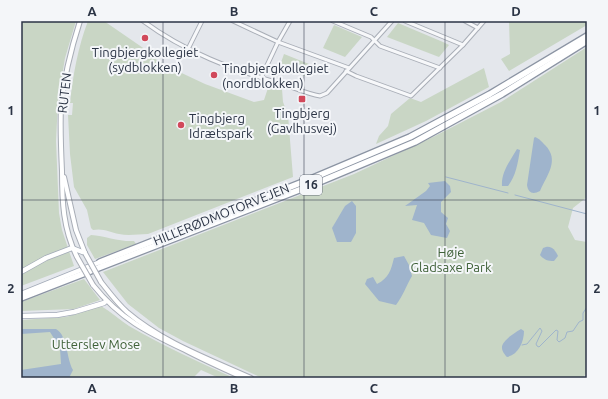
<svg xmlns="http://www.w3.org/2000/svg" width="608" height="399" font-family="Ubuntu,sans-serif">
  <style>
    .green { fill: #c9d6c5 }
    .water { fill: #9fb4cc }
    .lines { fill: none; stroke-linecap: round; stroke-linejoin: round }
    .stream { stroke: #9fb4cc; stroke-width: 1 }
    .street-casing { stroke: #a9aeb7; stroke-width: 5 }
    .secondary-casing { stroke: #a9aeb7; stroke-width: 6 }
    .primary-casing { stroke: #a3abb8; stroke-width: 6 }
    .highway-casing { stroke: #8b94a3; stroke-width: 8 }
    .street { stroke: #f7f8fa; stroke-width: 3 }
    .secondary { stroke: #fff; stroke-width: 4 }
    .primary { stroke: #fff; stroke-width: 4.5 }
    .highway { stroke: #fff; stroke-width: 5.5 }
    .secondary-bridge-casing { stroke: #a9aeb7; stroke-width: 6; stroke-linecap: butt }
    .secondary-bridge { stroke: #fff; stroke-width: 4 }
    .grid { fill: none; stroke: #2b3445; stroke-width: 1; stroke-opacity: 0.55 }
    .poi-dot { fill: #d1495b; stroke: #f4f6f9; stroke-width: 1.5 }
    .labels { text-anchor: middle; stroke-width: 4; stroke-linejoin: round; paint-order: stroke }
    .shield { fill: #f4f6f9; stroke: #676e7b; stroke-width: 1 }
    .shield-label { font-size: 12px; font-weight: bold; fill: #2b3445 }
    .poi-label { font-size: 13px; fill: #2b3445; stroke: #f4f6f9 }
    .street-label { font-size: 13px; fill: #2b3445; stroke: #f4f6f9 }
    .park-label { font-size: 13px; fill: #3f6138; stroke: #f4f6f9 }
    .neatline { fill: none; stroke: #2b3445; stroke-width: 1.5 }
    .grid-label { font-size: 13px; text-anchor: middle; font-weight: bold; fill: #2b3445 }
  </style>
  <rect width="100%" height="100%" fill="#e4e7ec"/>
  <g class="green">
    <polygon points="21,21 76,21 65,58 58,101 56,141 59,213 62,230 74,266 21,286"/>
    <path d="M88 21H104L149 52 148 55 171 68 205 84 254 102 264 100 269 85 282 89 283 102 288 115 293 177 148 234C138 234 129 236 119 234 110 232 103 228 93 230L91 228 87 210 74 187 70 154 68 115H72L73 103H70C73 75 78 47 88 21Z"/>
    <polygon points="509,21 587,21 587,25 509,71 501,59 510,54"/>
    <polygon points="398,23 443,42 449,45 439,57 387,37"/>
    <polygon points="334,25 362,37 345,57 323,48"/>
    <polygon points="587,47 587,197 573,208 568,227 575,240 587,242 587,372 583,378 262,378 183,341 159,328 128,304 103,272 354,174 435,136 501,102"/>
    <polygon points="284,54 309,64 305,76 279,68"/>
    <polygon points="484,68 489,87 426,121 376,144 379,136 388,126 391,114 410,98 421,102"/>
    <path d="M91 235C105 236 120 242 134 241L136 244 95 259 87 245V238Z"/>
    <polygon points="84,279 100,300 74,309 21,311 21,302"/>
    <path d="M101 306C111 312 120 320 129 326 163 346 199 362 234 378H219L201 370 193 378H21V320L66 317Z"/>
  </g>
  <g class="water">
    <path d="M535 137C540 139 542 142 545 145 560 160 547 175 540 191 533 195 528 193 527 185L534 138Z"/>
    <path d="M517 149 520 150C518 162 516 176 508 186H502C501 172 510 161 517 149Z"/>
    <polygon points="445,181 450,186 451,192 441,202 441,212 448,218 446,224 450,231 447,238 431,235 424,223 412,220 417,205 405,206 426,191 430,186 428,183"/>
    <polygon points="352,201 356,206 356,233 351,242 337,242 332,228 345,206"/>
    <path d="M546 247C552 246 555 250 558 256L554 261C548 261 544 260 540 255L543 248Z"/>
    <path d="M404 256 409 265 412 276C406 286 403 296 396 305L379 301 365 284 367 279 373 277 377 284C389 278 391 270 394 258Z"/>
    <path d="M21 329H56C68 336 66 358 73 370L69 378H21V370L61 364 60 348 50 332 21 334Z"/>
    <path d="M521 329 524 331C524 342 518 355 507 357 505 355 502 351 502 348 501 341 516 332 521 329Z"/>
  </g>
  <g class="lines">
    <g class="stream">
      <polyline points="446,177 508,193"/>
      <polyline points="515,195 587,214"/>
      <polyline points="522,345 527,344 540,328 542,331 536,344 537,346 539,347 556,330 558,331 557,340 559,342 565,338 567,332 573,331 579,322 583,320 583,313 587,307"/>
    </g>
    <defs>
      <g id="street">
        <path d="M143 21C185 52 233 70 282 84 295 88 307 94 320 96L327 93 392 21"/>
        <polyline points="233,21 278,42 349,68"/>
        <polyline points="333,21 371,37 380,46 440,68"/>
        <polyline points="405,21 463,45"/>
        <polyline points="465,21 478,28"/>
        <polyline points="188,49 202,21"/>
        <polyline points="346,71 356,76 411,96 463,45 484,21"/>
        <polyline points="261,78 278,42 290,21"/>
      </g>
      <g id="secondary">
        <polyline points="64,177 76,230 85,253"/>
        <path d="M77 257C63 229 62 201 62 171 61 150 60 128 61 107 64 77 71 49 80 21"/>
        <path d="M101 282C109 292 117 303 127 312 162 342 209 359 251 378"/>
        <path d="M93 285C120 319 147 332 185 350 204 360 224 369 244 378"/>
      </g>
      <g id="primary">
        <polyline points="21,272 46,258 72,248 85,253"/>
        <polyline points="21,294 100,262"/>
        <polyline points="21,316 57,315 74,312 104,303 106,301"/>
      </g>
      <g id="highway">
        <polyline points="100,262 313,178 410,137 490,94 587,36"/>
        <polyline points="21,298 317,183 415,142 502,94 587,41"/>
      </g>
    </defs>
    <use href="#street" class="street-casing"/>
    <use href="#secondary" class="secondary-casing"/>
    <use href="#primary" class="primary-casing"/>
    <use href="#highway" class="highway-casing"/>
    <use href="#street" class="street"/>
    <use href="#secondary" class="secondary"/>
    <use href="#primary" class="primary"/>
    <use href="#highway" class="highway"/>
    <defs>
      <g id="secondary-bridge">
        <polyline points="85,253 101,282"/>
        <polyline points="77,257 93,285"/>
      </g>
    </defs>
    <use href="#secondary-bridge" class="secondary-bridge-casing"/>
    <use href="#secondary-bridge" class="secondary-bridge"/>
  </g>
  <path class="grid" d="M163 21V378M304 21V378M445 21V378M21 200H587"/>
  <g class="poi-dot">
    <circle cx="145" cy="38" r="4"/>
    <circle cx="214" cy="75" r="4"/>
    <rect x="298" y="95" width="8" height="8" rx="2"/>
    <circle cx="181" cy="125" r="4"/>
  </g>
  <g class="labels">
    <rect class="shield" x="300" y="175" width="22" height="20" rx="3"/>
    <g class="shield-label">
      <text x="311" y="189">16</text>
    </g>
    <g class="poi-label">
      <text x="145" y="57">Tingbjergkollegiet<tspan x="145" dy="15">(sydblokken)</tspan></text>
      <text x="222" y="73" text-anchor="start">Tingbjergkollegiet<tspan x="222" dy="15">(nordblokken)</tspan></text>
      <text x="302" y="118">Tingbjerg<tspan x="302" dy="15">(Gavlhusvej)</tspan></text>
      <text x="189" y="123" text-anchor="start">Tingbjerg<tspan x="189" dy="15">Idrætspark</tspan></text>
    </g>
    <g class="street-label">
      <text transform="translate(64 93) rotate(-83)" y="5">RUTEN</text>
      <text transform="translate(221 214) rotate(-22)" y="5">HILLERØDMOTORVEJEN</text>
    </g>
    <g class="park-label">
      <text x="451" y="257">Høje<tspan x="451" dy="15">Gladsaxe Park</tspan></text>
      <text x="96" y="349">Utterslev Mose</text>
    </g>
  </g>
  <rect width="608" height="399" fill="none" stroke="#f4f6f9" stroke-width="44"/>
  <rect x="22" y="22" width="564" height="355" class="neatline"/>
  <g class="grid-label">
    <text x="92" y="16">A</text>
    <text x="234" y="16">B</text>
    <text x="374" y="16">C</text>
    <text x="516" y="16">D</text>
    <text x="11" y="115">1</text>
    <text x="597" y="115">1</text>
    <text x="11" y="293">2</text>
    <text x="597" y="293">2</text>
    <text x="92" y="393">A</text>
    <text x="234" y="393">B</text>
    <text x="374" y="393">C</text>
    <text x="516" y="393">D</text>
  </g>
</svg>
